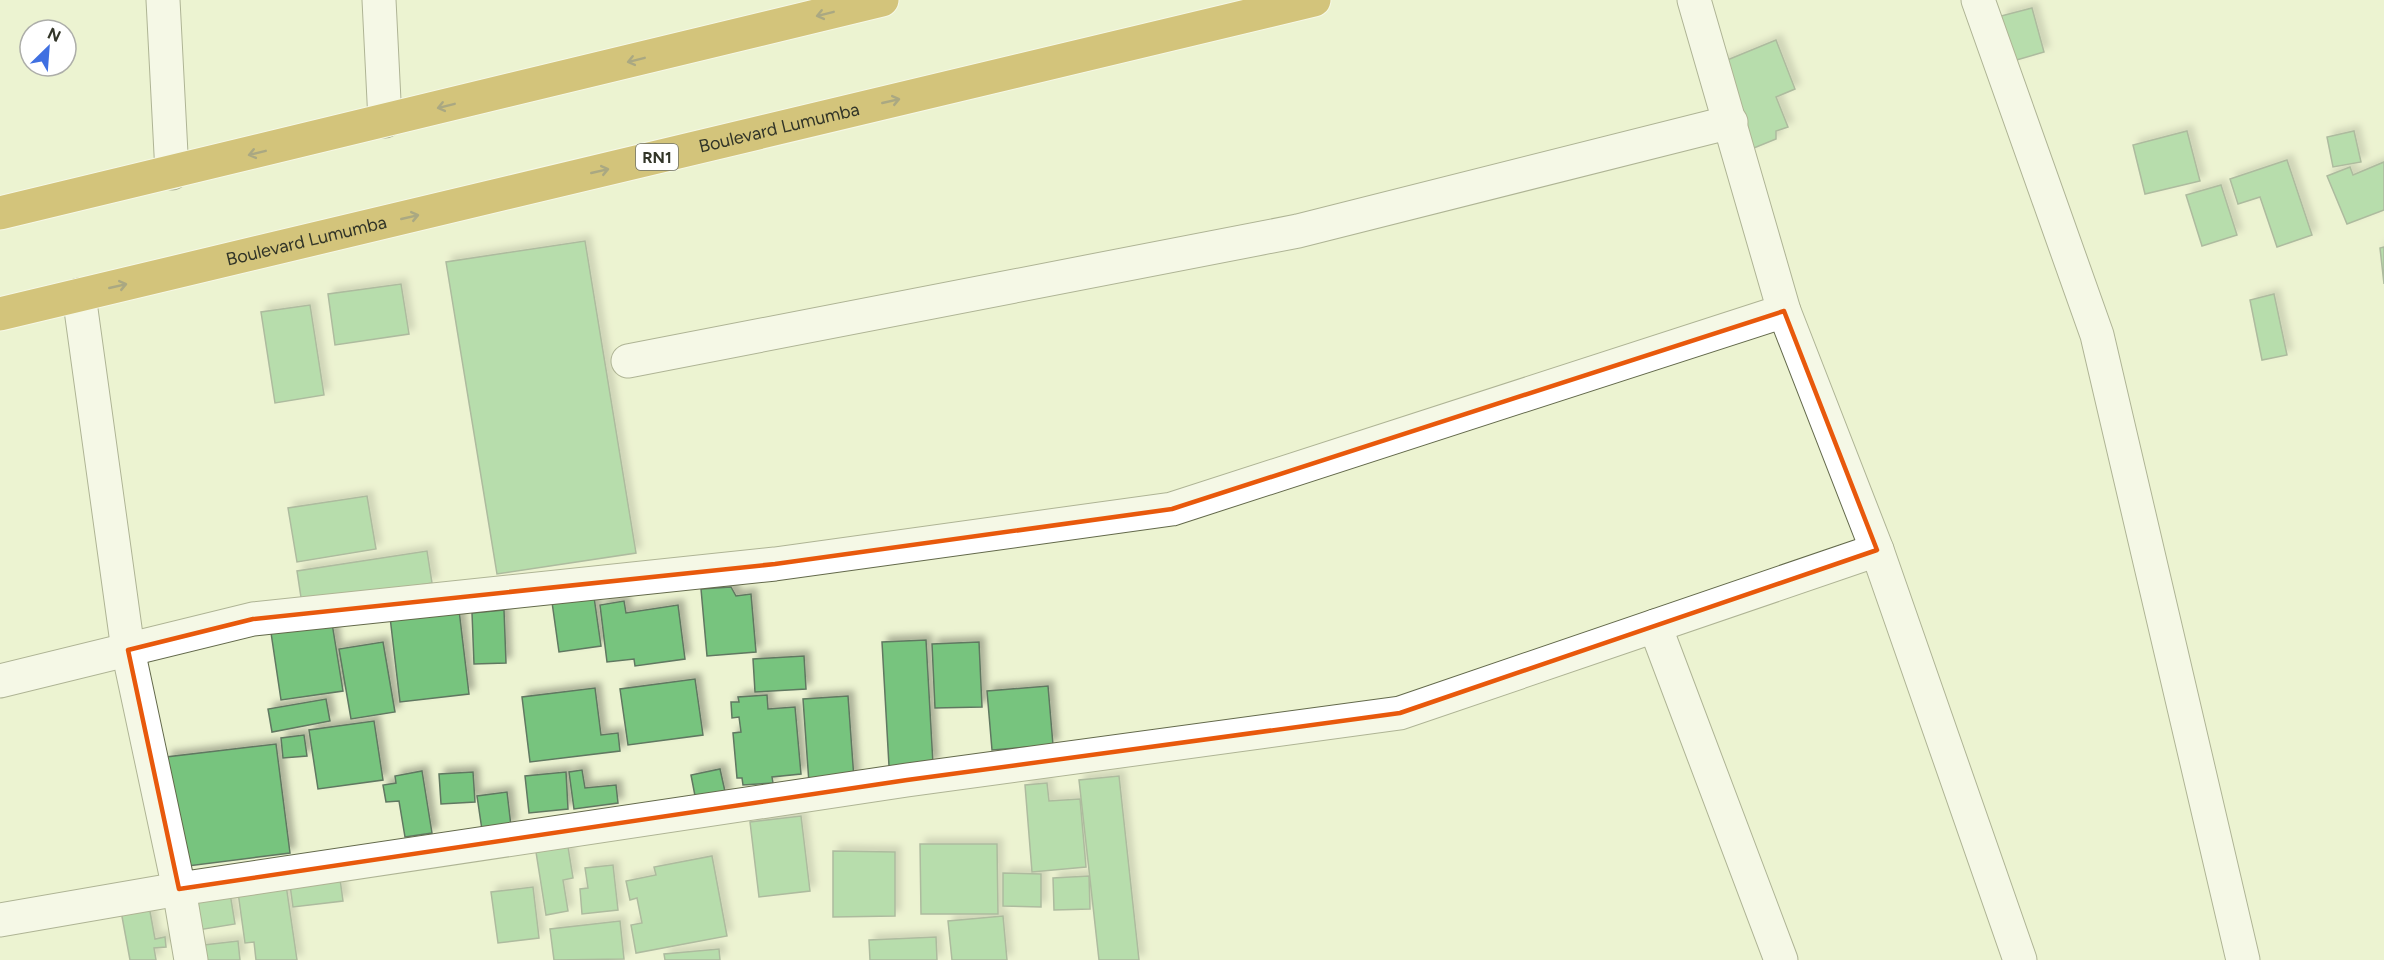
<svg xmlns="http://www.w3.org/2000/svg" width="2384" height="960" font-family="Figtree,sans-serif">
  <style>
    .building { fill: #77c47e; stroke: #607861; stroke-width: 1.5; filter: url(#shadow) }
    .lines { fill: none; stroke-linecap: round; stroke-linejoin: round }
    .minor-casing { stroke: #63694b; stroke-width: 35 }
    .highway-casing { stroke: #fff; stroke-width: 35 }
    .minor { stroke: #fff; stroke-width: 33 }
    .highway { stroke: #b48c13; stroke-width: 33 }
    .oneway { stroke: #594f22 }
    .marked { fill: none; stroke: #e8590c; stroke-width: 4.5; stroke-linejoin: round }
    .labels { text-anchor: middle; stroke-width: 5; stroke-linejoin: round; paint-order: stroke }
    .shield { fill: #fff; stroke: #707268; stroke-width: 1.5 }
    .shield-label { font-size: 16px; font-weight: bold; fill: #323528 }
    .street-label { font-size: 18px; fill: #323528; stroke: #fff }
  </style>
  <defs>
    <filter id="shadow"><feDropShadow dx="5.5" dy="-5.5" stdDeviation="3" flood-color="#0004"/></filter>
  </defs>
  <rect width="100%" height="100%" fill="#ecf3d1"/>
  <g class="building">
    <polygon points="2032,8 2044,52 2013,61 2001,16"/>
    <polygon points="1776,40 1795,89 1776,97 1788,127 1776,131 1776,139 1749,150 1720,63"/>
    <polygon points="2187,131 2200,181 2145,194 2133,145"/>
    <polygon points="2354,131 2361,162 2333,167 2327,137"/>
    <polygon points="2287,160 2312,235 2277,247 2260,197 2238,204 2230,179"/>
    <polygon points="2384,162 2384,210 2347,224 2327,176 2350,167 2353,175"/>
    <polygon points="2221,185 2237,235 2202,246 2186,195"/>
    <polygon points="585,241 636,553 497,574 446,262"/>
    <polygon points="2384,247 2384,284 2380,248"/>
    <polygon points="401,284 409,334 335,345 328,294"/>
    <polygon points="2274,294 2287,355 2262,360 2250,300"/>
    <polygon points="310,305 324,395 275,403 261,312"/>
    <polygon points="367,496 376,549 297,562 288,508"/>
    <polygon points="427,551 432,583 302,604 297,571"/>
    <polygon points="731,587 736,596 751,594 756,652 707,656 701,589"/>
    <polygon points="593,590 601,646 559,652 551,595"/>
    <polygon points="624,601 626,613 678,605 685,659 635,666 634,659 607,662 600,605"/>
    <polygon points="459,610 469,694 400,702 390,617"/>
    <polygon points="504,610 506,663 474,664 472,613"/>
    <polygon points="331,617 343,691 281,700 270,626"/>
    <polygon points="926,640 933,764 889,766 882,642"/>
    <polygon points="383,642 395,712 351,719 339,649"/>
    <polygon points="979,642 982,707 935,708 932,644"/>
    <polygon points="804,656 806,689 755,692 753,659"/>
    <polygon points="695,679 703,735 628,745 620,689"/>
    <polygon points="1048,686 1053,745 992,750 987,691"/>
    <polygon points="595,688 601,735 618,733 620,751 530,762 522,697"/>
    <polygon points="767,695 768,709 795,707 801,774 772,777 773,783 743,785 742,778 737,778 733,733 741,732 739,717 732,718 731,702 739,702 738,697"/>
    <polygon points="848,696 854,779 809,783 803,699"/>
    <polygon points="326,699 330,721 272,732 268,709"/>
    <polygon points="374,721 383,780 318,789 309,730"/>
    <polygon points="304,735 307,756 283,758 281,738"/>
    <polygon points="276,744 290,853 180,867 166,757"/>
    <polygon points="720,769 726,796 696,801 691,775"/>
    <polygon points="582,770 585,788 616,785 618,803 574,809 569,772"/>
    <polygon points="422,771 432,833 405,837 399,801 386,802 383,785 396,783 395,776"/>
    <polygon points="473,772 475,802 441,804 439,774"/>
    <polygon points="566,772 568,809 529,813 525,776"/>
    <polygon points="1119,776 1139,960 1099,960 1079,780"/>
    <polygon points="1047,783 1049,801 1080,799 1086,867 1032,872 1025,785"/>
    <polygon points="507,792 511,826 482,830 477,796"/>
    <polygon points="801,816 810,891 759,897 750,822"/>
    <polygon points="920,844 997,844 998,914 921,914"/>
    <polygon points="568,847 573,878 563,880 568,911 546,915 536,852"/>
    <polygon points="833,851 895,852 895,916 833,917"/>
    <polygon points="712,856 727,936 636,953 631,925 642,923 637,898 630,900 626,881 656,875 654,867"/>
    <polygon points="613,865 618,910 582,914 580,889 588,888 585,868"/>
    <polygon points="339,872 343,901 293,907 289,878"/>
    <polygon points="1003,873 1041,874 1041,907 1003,906"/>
    <polygon points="1089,876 1090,909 1054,910 1053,878"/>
    <polygon points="285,878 297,960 256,960 254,942 245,943 237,885"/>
    <polygon points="229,887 235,924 192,931 186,894"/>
    <polygon points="533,887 539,938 498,943 491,892"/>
    <polygon points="149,906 155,939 165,937 166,947 154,948 156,960 130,960 121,911"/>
    <polygon points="1003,916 1007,960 952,960 948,921"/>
    <polygon points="620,921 624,959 554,960 550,929"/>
    <polygon points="936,937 937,960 870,960 869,940"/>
    <polygon points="238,941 240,960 196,960 195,946"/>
    <polygon points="719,949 720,960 665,960 664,954"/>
  </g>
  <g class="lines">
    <defs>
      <g id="minor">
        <polyline points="163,0 172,173"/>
        <polyline points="379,0 385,121"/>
        <polyline points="1694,0 1784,311 1877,550 2020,960"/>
        <polyline points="1978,0 2097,335 2243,960"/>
        <polyline points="79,295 128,650 179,889 191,960"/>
        <polyline points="628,361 1298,231 1731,122"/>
        <polyline points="1655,626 1781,960"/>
        <polyline points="0,681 253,619 775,564 1172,509 1784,311"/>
        <polyline points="0,920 179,889 907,780 1400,713 1877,550"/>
      </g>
      <g id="highway">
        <polyline points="0,213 882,0"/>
        <path id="s1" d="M0 314 1314 0"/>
      </g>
    </defs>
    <use href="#minor" class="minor-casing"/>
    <use href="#highway" class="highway-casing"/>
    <use href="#minor" class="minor"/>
    <use href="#highway" class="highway"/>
  </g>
  <defs><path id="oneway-shaft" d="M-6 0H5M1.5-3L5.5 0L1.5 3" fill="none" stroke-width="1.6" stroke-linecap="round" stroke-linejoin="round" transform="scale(1.5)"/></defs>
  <g class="oneway">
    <use href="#oneway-shaft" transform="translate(825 14) rotate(166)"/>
    <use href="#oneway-shaft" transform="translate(636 60) rotate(166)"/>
    <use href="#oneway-shaft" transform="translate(891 101) rotate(-13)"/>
    <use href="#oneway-shaft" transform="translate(446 106) rotate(166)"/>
    <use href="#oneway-shaft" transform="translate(257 153) rotate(166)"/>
    <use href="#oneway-shaft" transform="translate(600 171) rotate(-13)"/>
    <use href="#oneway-shaft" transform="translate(410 217) rotate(-13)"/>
    <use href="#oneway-shaft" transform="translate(118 286) rotate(-13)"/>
  </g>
  <path d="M0 0H2384V960H0ZM1784 311 1877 550 1400 713 907 780 179 889 128 650 253 619 775 564 1172 509Z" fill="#ecf3d1" fill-opacity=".55" fill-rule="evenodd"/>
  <path class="marked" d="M1784 311 1877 550 1400 713 907 780 179 889 128 650 253 619 775 564 1172 509Z"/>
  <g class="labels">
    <rect class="shield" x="636" y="144" width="42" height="26" rx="4.5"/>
    <g class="shield-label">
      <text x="657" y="163">RN1</text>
    </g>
    <g class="street-label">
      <text dy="6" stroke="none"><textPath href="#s1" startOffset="801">Boulevard Lumumba</textPath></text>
      <text dy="6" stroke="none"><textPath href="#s1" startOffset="315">Boulevard Lumumba</textPath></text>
    </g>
  </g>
  <g transform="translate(48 48) rotate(25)"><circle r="28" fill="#ffffff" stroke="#adaea9" stroke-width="1.5"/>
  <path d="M0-4.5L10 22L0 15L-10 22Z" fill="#4070e1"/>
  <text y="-9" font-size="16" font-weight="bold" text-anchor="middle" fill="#323528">N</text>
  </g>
</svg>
